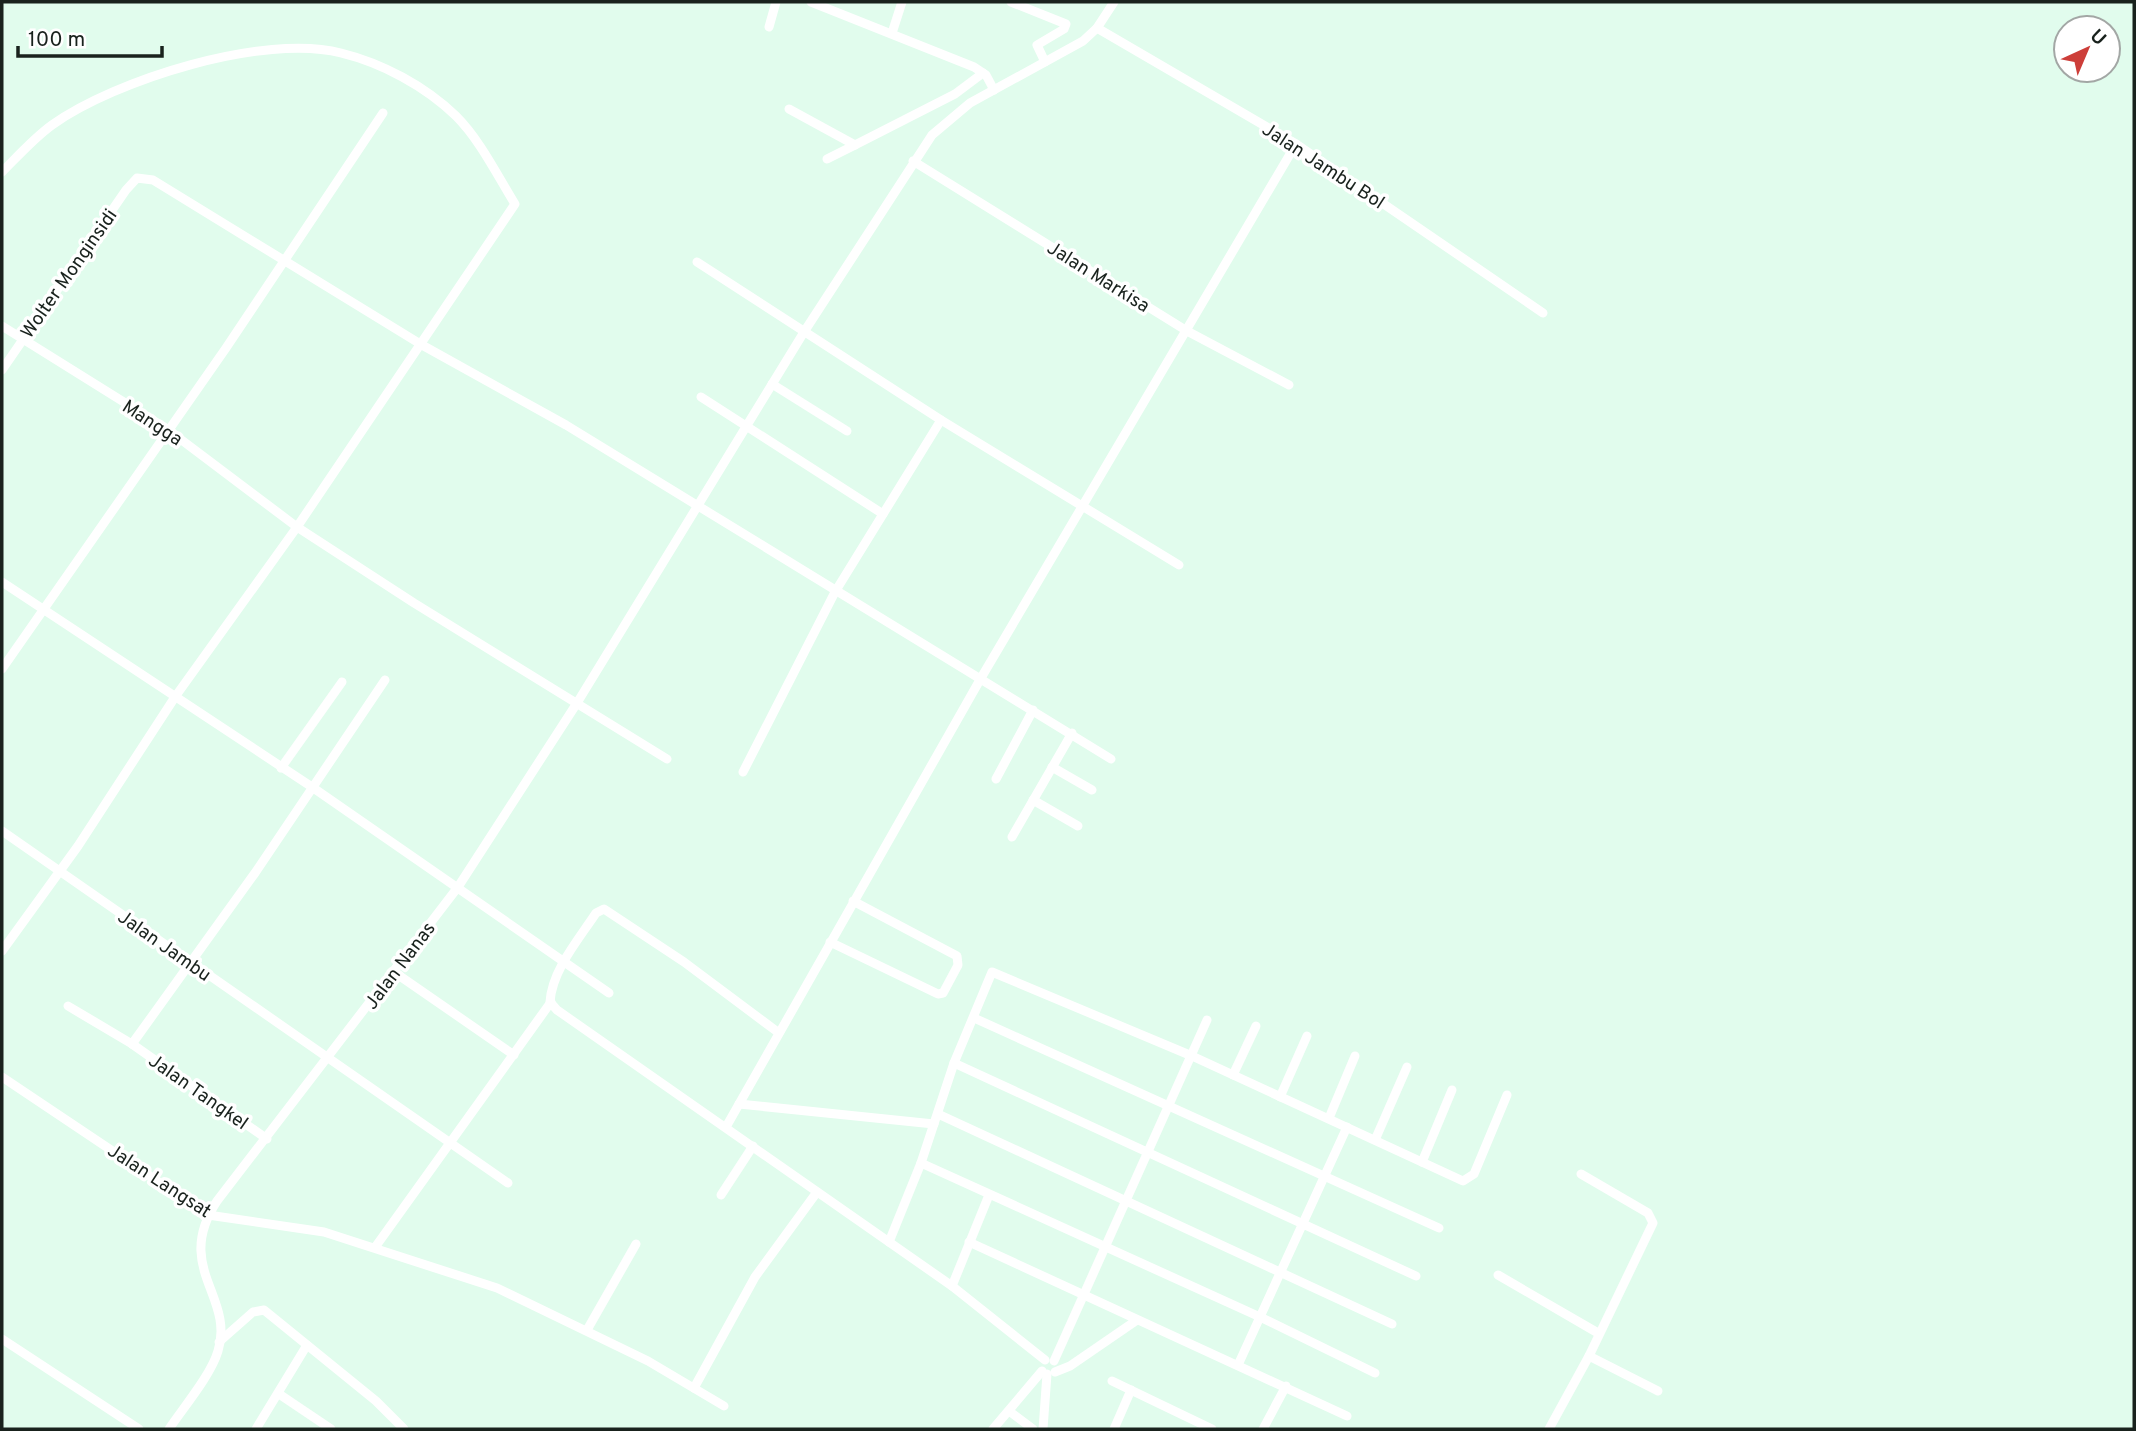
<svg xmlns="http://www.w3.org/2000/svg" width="2136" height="1431" font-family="Overpass,sans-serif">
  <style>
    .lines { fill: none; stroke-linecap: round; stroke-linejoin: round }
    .street { stroke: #fff; stroke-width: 9 }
    .labels { text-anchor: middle; stroke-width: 7; stroke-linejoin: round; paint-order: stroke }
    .street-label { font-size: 19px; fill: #19221d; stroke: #fff }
  </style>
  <rect width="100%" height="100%" fill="#e1fced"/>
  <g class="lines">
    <g class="street">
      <polyline points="811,2 974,67 986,75 994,90"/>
      <polyline points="1011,2 1066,24 1064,29 1037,45 1045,62"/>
      <polyline points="769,27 776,2"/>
      <polyline points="1097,28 1296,144 1543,313"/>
      <polyline points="892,33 902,2"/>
      <polyline points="789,109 855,145 955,94 983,73"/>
      <polyline points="827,159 855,145"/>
      <polyline points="913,161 1187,331 1289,385"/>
      <path d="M2 172C18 156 34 138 52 125 115 80 264 33 341 53 382 63 425 86 456 116 480 140 497 175 515 204L297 527 175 697 78 846 2 951"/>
      <polyline points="697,262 941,420 1179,565"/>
      <polyline points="2,326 167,429 297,527 414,603 667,759"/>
      <polyline points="2,370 126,190 137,178 153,180 422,345 566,425 1111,759"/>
      <polyline points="772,384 847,431"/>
      <polyline points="701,397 883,514"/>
      <polyline points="2,582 312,787 609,993"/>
      <polyline points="2,669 226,348 383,113"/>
      <polyline points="1052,767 1092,790"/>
      <polyline points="281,768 342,682"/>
      <polyline points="743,772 835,592 941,420"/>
      <polyline points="996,779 1033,710"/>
      <polyline points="1033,800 1078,826"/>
      <polyline points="2,831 508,1183"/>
      <polyline points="1012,837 1072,733"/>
      <polyline points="830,942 938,994 943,993 958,965 957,956 853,901"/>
      <polyline points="394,972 514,1055"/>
      <polyline points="68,1006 132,1044 267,1139"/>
      <polyline points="974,1018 1439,1228"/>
      <path d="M779 1033 684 962 604 909 596 913C579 939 552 970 550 1002L557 1010 952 1286 1045 1360"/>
      <polyline points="132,1044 255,873 385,680"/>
      <polyline points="954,1063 1416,1276"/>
      <polyline points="1233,1075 1256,1026"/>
      <polyline points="2,1077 208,1215 324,1232 497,1288 648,1361 724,1406"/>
      <polyline points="1280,1097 1307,1036"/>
      <polyline points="739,1104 934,1124"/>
      <polyline points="938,1114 1392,1324"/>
      <polyline points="1329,1118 1355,1056"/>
      <polyline points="726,1127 981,678 1296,144"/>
      <polyline points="1375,1140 1407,1067"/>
      <polyline points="1422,1162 1452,1090"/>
      <polyline points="721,1195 753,1146"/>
      <polyline points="889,1242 921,1163"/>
      <polyline points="969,1242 1347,1416"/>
      <polyline points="376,1246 551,1002"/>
      <polyline points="1498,1275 1598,1333"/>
      <polyline points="952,1286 989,1195"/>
      <polyline points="587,1330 636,1244"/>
      <polyline points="2,1339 139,1429"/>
      <polyline points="219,1342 253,1312 264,1310 376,1401 404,1429"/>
      <polyline points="1589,1356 1658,1391"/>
      <polyline points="1054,1361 1207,1020"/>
      <polyline points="1238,1365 1347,1127"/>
      <polyline points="1055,1372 1070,1366 1137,1320"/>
      <polyline points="1375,1373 1260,1317 921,1163 954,1063 992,972 1192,1056 1463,1181 1474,1174 1507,1095"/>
      <polyline points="1112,1381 1212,1429"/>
      <polyline points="694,1388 755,1277 817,1192"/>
      <polyline points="279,1394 331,1429"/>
      <polyline points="1009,1411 1033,1429"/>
      <path d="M169 1429C183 1408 211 1375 218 1351 235 1296 173 1268 217 1201L458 887 577 703 804 332 932 135 970 103 1083 41 1097 28 1114 2"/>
      <polyline points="256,1429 307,1345"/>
      <polyline points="993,1429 1042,1371"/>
      <polyline points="1043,1429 1047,1374"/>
      <polyline points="1114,1429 1131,1390"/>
      <polyline points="1263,1429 1286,1386"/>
      <polyline points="1549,1429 1589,1356 1653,1223 1648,1213 1581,1174"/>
    </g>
  </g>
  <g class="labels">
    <g class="street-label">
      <text transform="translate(1324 165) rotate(33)" y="7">Jalan Jambu Bol</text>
      <text transform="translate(68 273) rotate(-55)" y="7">Wolter Monginsidi</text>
      <text transform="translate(1099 276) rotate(32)" y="7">Jalan Markisa</text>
      <text transform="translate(153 422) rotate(33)" y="7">Mangga</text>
      <text transform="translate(165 945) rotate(35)" y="7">Jalan Jambu</text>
      <text transform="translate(399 965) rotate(-53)" y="7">Jalan Nanas</text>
      <text transform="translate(199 1091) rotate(35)" y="7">Jalan Tangkel</text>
      <text transform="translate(160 1180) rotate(33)" y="7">Jalan Langsat</text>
    </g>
  </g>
  <rect width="2136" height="1431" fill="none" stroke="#19221d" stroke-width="7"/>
  <g transform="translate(2087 49) rotate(44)"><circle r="33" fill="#ffffff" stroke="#a3a7a5" stroke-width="2"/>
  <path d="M0-5L12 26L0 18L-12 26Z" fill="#cd3e39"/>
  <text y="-10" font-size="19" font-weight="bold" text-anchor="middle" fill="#19221d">U</text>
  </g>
  <path d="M18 46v10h144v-10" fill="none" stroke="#19221d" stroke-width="3.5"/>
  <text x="28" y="46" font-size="21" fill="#19221d" stroke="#ffffff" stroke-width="5" paint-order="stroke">100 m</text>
</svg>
